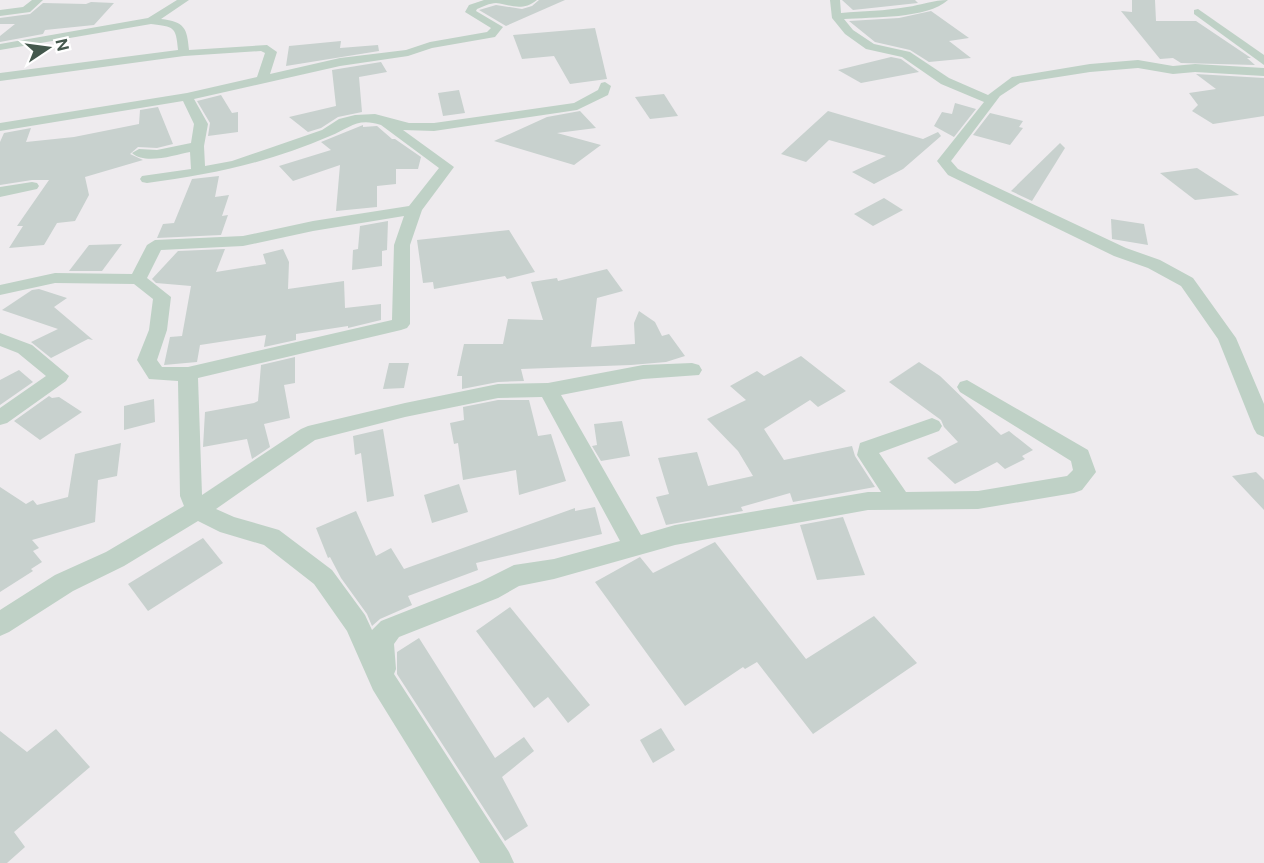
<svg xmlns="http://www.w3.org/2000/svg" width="1264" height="863" font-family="'Public Sans',sans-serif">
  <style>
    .building { fill: #c8d1ce }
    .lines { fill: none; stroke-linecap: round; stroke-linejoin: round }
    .minor { fill: #bfd1c6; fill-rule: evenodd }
  </style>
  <rect width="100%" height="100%" fill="#eeebee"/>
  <g class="building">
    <polygon points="539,0 565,0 506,26 479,10 496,5 522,9 532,6"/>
    <polygon points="842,0 915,0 918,3 853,10"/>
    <polygon points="1132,0 1155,0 1156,21 1196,21 1251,58 1247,58 1255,65 1181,63 1173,58 1160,59 1121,11 1132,12"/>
    <polygon points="91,2 114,3 94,25 45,30 43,34 0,42 0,36 15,24 0,24 0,18 30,14 43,3 86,4"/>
    <polygon points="931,11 969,38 949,41 971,58 929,62 910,50 875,42 849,21 899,18"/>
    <polygon points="595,28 607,79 570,84 554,56 522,59 513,35"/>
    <polygon points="341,41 340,48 378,45 379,51 286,66 289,46"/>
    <polygon points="891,57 901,59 919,72 861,83 838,70"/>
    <polygon points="381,62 387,72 359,77 362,112 338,117 321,128 308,132 289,117 336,106 332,70"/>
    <polygon points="1196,74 1264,78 1264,116 1213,124 1192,111 1198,105 1189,93 1216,89"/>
    <polygon points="459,90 465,113 443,116 438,93"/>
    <polygon points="664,94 678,116 650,119 635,97"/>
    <polygon points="221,95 232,113 238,112 238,132 208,136 210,123 197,101"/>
    <polygon points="955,103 976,109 954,137 934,126 942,112 952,114"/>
    <polygon points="158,107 173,144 157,148 138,147 130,154 143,160 85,177 89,195 75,221 57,223 44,245 9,248 23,226 17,226 49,180 32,180 0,185 0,142 4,133 31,128 26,142 74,137 139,124 140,110"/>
    <polygon points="580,111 596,128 557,133 601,145 574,165 494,141 547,117"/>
    <polygon points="828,111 923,139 938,132 941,136 903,169 874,184 852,172 886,156 829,140 806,162 781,154"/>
    <polygon points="990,113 1023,121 1019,127 1023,128 1010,145 973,135"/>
    <polygon points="363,125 363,127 377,126 392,139 395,139 421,157 418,169 396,169 396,184 377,186 377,207 336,211 340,165 293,181 279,166 331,150 321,142"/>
    <polygon points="1060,143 1065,148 1032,201 1011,191"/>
    <polygon points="1197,168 1239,195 1195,200 1160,173"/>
    <polygon points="219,176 215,197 229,195 222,216 228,215 221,235 157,238 163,224 174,223 192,179"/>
    <polygon points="884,198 903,210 873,226 854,214"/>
    <polygon points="1111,219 1144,224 1148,245 1112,239"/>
    <polygon points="388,221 387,250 382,251 382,266 352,270 353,250 358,249 360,226"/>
    <polygon points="509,230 535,272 507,279 505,276 434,289 433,282 423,283 417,240"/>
    <polygon points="122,244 102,271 69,271 89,245"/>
    <polygon points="225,249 216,272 266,264 263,254 283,249 289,262 288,289 344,281 345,308 381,304 381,320 348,328 348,326 296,334 296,340 264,347 266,335 200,345 197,362 164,365 170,337 182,336 191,286 156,283 152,279 178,251"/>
    <polygon points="607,269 623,291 597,298 591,347 635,344 634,323 639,311 655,322 662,336 669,334 685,356 666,362 631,365 521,369 524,381 498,382 462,389 462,376 457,376 464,344 503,344 508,319 543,320 531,282 557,278 558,281"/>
    <polygon points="39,289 67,298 54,307 93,340 88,339 51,358 31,342 58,329 2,310 32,290"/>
    <polygon points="801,356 846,391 818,407 810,400 764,429 784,460 852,446 855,456 875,487 793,502 790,493 741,507 743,511 666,525 656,497 669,494 658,458 697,452 708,486 753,476 738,451 707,419 746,400 730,386 757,371 764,376"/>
    <polygon points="295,357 295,383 284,385 290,418 264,424 270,447 252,459 247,439 203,447 205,412 254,403 258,401 261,365"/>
    <polygon points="919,362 940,376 1001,435 1009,431 1033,450 1022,456 1025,459 1005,469 997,462 955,484 927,458 958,442 944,427 941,420 889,382"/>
    <polygon points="389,363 409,363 404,388 383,389"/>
    <polygon points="19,370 33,382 0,405 0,380"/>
    <polygon points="49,396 52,398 59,397 82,412 40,440 14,421"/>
    <polygon points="154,399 155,422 124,430 124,406"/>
    <polygon points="498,400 529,400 538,436 551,434 566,481 519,495 516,470 463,480 458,443 454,444 450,423 464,420 463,407"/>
    <polygon points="622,421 630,456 601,461 592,446 597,445 594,424"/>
    <polygon points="383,429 394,496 367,502 361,453 355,455 353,436"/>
    <polygon points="121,443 117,476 98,480 95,522 32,540 39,548 33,551 42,562 31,569 33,571 0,592 0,487 26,504 33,500 37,505 68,497 75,454"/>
    <polygon points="1256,472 1264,480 1264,510 1232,476"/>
    <polygon points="459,484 468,512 432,523 424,495"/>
    <polygon points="595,507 602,534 476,563 478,570 408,596 412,605 380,619 372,626 367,614 341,578 330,557 328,558 316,528 356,511 376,556 391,548 404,569 575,508 575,511"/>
    <polygon points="843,517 865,575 817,580 800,525"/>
    <polygon points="203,538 223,563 148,611 128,584"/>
    <polygon points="715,542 806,659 874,616 917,663 813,734 757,662 745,669 743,667 685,706 595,582 640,557 653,573"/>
    <polygon points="510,607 590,705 568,723 548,697 534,708 476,631"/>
    <polygon points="419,638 495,758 524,737 534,751 502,777 528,826 505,841 397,674 397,652"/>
    <polygon points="661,728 675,750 653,763 640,740"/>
    <polygon points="56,729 90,767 14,832 25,847 7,863 0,863 0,731 27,752"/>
  </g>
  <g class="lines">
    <g class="minor">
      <polygon points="32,0 43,0 30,12 0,16 0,10 23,7"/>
      <path d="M177 0H189L161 19C185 22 187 28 189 50L267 45 277 52 270 74 340 58 406 50 430 42 487 32 491 28 465 12 469 5 484 0H537C522 12 511 5 496 3 490 3 482 7 477 9L476 11 503 27 495 37 432 48 408 56 340 66 194 99 208 124 204 146 205 166 232 161 322 130 339 119 355 115 375 114 409 123H434L574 103 598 90 601 83 605 82 611 86 608 95 577 110 434 131 403 130 454 167 422 210 410 245V324L407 328 401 330 198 378 202 495 301 429 308 426 405 403 498 384 548 383 643 365 692 363 699 365 702 370 699 375 643 379 561 395 641 535 675 525 868 492H881L857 455 860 443 932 418 939 421 942 426 939 431 879 453 906 492 978 491 1067 476 1073 470 1071 461 960 392 957 387 960 382 967 380 1088 450 1096 472 1082 490 1074 493 978 509 868 510 675 545 554 579 519 586 498 598 399 637 394 644 396 669 394 674 509 852 514 863H480L373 690 347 631 314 584 264 545 220 532 198 521 124 566 73 591 9 632 0 636V610L55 575 106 552 184 506 180 496 178 381 149 379 137 360 149 330 153 299 134 284 55 283 0 295V285L55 273 132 274 147 245 155 240 243 236 313 221 409 206 439 168 381 125C357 117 350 128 330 136 271 162 210 175 147 183L142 182 140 179 142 176 191 169 190 152C175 155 145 165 132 153L139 149 157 150 191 143 194 124 183 101 0 131V123L187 93 257 77 265 53 261 51 184 56 0 81V73L178 50C176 26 174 27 151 24L0 50V44L148 18ZM404 216 394 245 392 320 188 367H162L157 360 167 330 171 297 147 278 161 250 243 246 313 231ZM542 397 620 541 554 559 514 565 480 582 381 621 372 630 365 615 332 570 279 530 234 517 216 509 315 440 405 417 498 398Z"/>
      <path d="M830 0H840L841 13C863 11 885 11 907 7 921 5 934 0 948 0 927 19 872 17 844 19L853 30 874 44 910 52 949 78 988 95 1012 77 1090 64 1138 60 1173 66 1195 64 1264 68V76L1195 72 1173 74 1138 68 1090 72 1020 83 1000 96 951 161 958 169 1126 248 1160 260 1193 278 1236 338 1264 404V437L1257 434 1254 429 1218 339 1181 286 1148 268 1114 256 948 175 937 161 984 102 941 84 902 57 866 49 845 34 832 18Z"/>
      <polygon points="1198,9 1264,55 1264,65 1194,14 1194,10"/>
      <polygon points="32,182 37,183 39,186 37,189 0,197 0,187"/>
      <polygon points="0,333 32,345 69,376 66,381 7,423 0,425 0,408 46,376 18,353 0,346"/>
    </g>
  </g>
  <g transform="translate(48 48) rotate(77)" stroke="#ffffff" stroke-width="4.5" paint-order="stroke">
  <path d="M0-4.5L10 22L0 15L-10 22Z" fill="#44584d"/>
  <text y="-9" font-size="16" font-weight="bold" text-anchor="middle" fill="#44584d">N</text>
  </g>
</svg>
